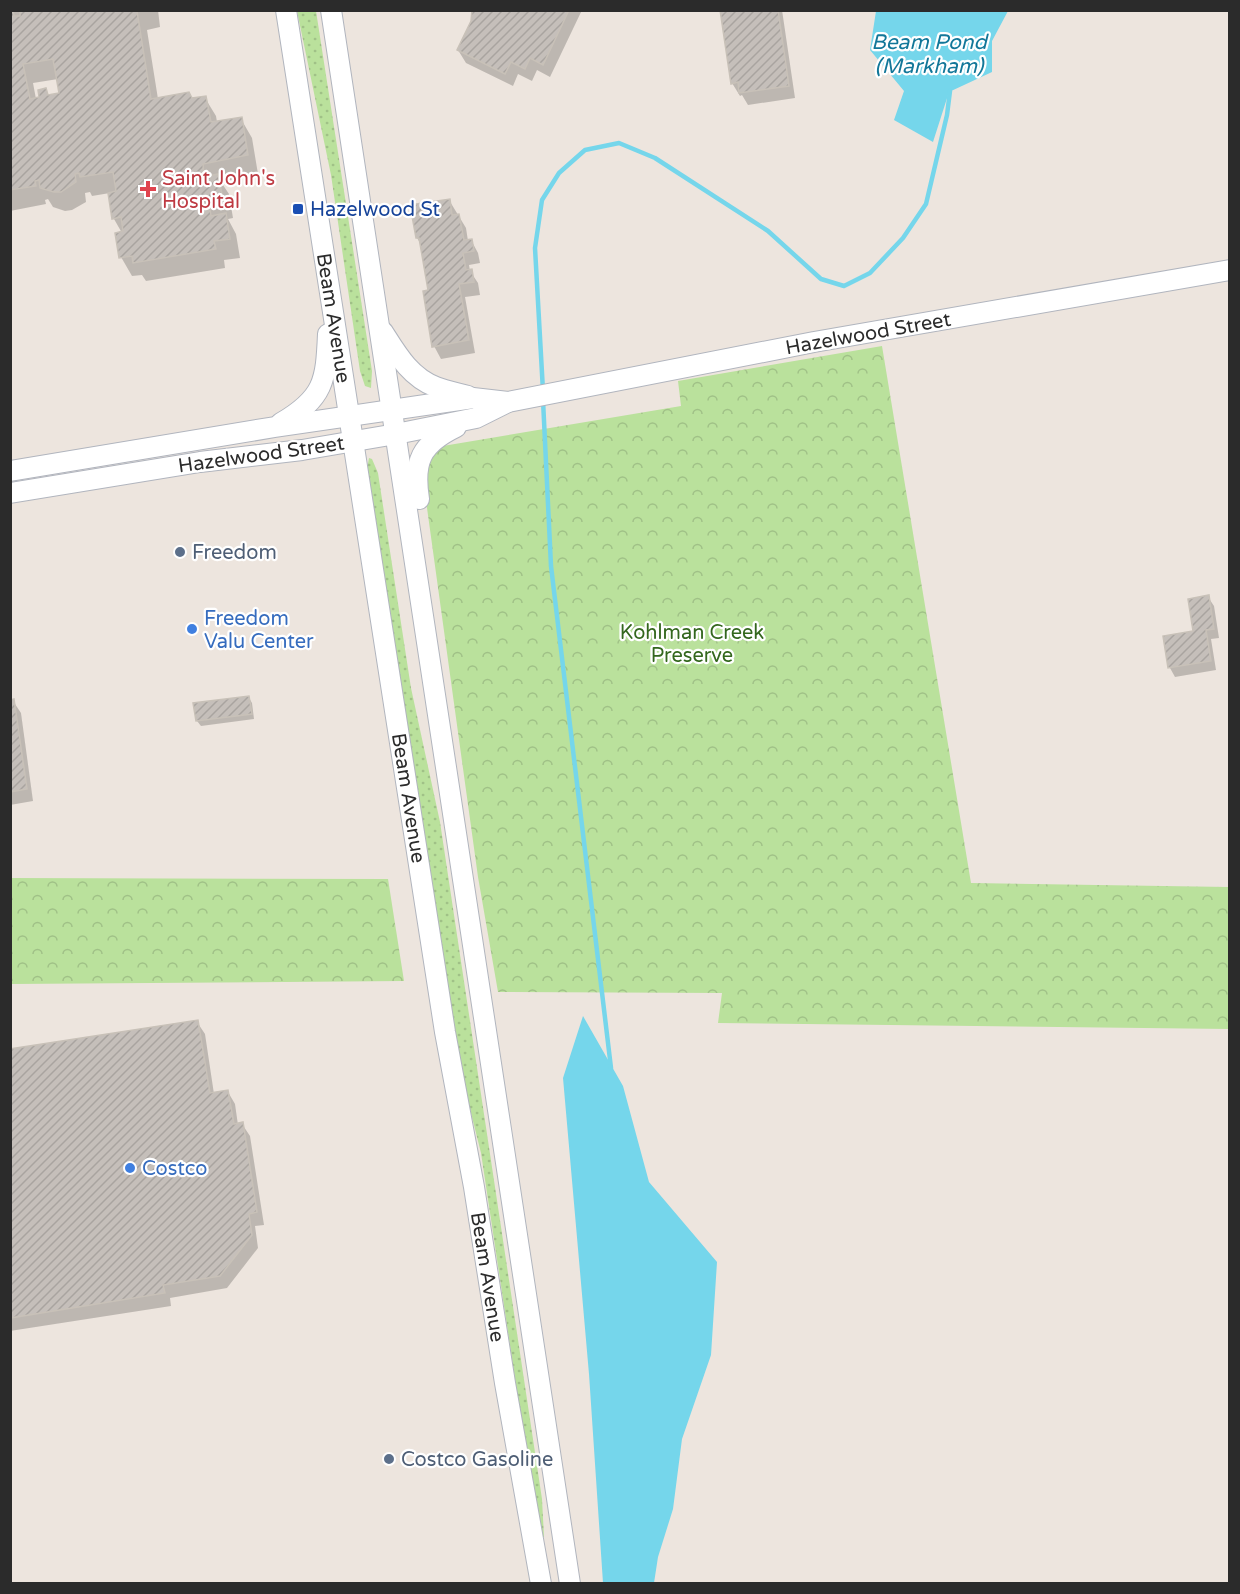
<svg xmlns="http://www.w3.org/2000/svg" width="1240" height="1594" font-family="'Varela Round',sans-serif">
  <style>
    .grass { fill: url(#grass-dots) }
    .park { fill: url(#park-crowns) }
    .water { fill: #75d6eb }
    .shadow { fill: #0003; fill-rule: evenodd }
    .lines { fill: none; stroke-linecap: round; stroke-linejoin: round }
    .stream { stroke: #75d6eb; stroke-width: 4.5 }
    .building { fill: url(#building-hatch); stroke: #c8c1b8; stroke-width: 1.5; fill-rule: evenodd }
    .secondary-casing { stroke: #b1b5be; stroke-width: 22 }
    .secondary { stroke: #fff; stroke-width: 20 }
    .health-dot { fill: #e0444e; stroke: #fff; stroke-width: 2 }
    .transit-dot { fill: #1a4fb4; stroke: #fff; stroke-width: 2 }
    .service-dot { fill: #5c6f8a; stroke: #fff; stroke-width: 2 }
    .shop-dot { fill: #3f7fe0; stroke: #fff; stroke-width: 2 }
    .labels { text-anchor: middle; stroke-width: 4.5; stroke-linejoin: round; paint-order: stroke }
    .health-label { font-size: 20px; fill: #be3a42; stroke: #fff; text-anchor: start }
    .transit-label { font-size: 20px; fill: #164399; stroke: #fff; text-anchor: start }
    .street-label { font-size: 20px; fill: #2b2b2b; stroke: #fff }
    .service-label { font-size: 20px; fill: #4e5e75; stroke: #fff; text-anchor: start }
    .shop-label { font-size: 20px; fill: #366cbe; stroke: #fff; text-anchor: start }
    .park-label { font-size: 20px; fill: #33671d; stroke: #fff }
    .water-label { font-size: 21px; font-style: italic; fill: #127799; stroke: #fff }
  </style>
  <defs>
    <pattern id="grass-dots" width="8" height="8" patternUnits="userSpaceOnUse" patternTransform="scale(1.5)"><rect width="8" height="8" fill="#bae19c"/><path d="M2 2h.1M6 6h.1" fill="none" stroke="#a0c187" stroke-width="1.8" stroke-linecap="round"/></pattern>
    <pattern id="park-crowns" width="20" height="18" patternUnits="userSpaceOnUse" patternTransform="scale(1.5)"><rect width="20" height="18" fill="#bae19c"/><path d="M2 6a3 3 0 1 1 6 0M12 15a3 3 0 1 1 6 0" fill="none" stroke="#a0c187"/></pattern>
    <pattern id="building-hatch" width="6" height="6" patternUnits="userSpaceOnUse" patternTransform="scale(1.5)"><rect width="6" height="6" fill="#c5bfba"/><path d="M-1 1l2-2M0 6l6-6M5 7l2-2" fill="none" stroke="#a9a4a0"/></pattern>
  </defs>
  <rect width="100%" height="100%" fill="#ede5de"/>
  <g class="grass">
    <polygon points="297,11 316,11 372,371 371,388 365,386 360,371 331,175"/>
    <polygon points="369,458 372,459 378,473 411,688 440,822 542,1499 544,1537 539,1538 481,1153 457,1057 367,469"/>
  </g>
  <g class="park">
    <polygon points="882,346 971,883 1229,887 1229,1029 718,1023 722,993 498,992 478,877 419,450 681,406 678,381"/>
    <polygon points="11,878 388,879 404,981 11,984"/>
  </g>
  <g class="water">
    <polygon points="876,11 1008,11 992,41 992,72 949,92 933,142 894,120 904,91 870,50"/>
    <polygon points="583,1016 623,1086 649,1182 717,1262 711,1355 682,1439 673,1509 658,1557 654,1583 603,1583 589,1374 563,1078"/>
  </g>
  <g class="shadow">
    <path d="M10 10 38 14 46 10H158L160 27 147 30 158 99 192 100 205 98 216 116 217 122 241 119 252 138 258 174 221 182 229 194 233 218 228 219 236 234 240 258 224 260 225 268 146 281 142 275 132 276 121 257 122 233 114 219 110 193 92 196 90 192 85 193 86 202 72 210 65 211 53 207 48 199 45 200 46 204 10 211ZM58 79 61 94 49 96 46 90 40 98 36 99 33 83Z"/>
    <polygon points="474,10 582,10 550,77 537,70 532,81 518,74 513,86 466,63 458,50 472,21"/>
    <polygon points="722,10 782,10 795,98 748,105 742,95 740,96 732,83"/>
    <polygon points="449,200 466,228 468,241 471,240 478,253 480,263 469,265 470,271 478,283 480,295 465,297 475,353 441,359 434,346 429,291 422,246 417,238"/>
    <polygon points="1208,597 1214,606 1219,638 1211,639 1216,670 1175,677 1170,668 1195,632"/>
    <polygon points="249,698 252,703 254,719 201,726 197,721"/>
    <polygon points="10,701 13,701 21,713 33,801 10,805"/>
    <polygon points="197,1022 205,1034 214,1094 228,1092 235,1104 238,1125 242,1124 250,1136 264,1225 255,1226 258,1248 227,1288 170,1298 171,1306 10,1331 10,1051"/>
  </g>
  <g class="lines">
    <g class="stream">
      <polyline points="543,391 535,248 542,200 559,173 585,150 619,143 655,158 768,231 821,279 844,286 870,273 903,238 926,204 947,115 950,91"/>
      <polyline points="543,400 551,566 611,1068"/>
    </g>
  </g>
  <g class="building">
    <path d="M10 10H13L14 16H20V10H36L37 12 45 10H139L137 11 151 99 189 92 192 98 206 96 211 122 242 117 248 155 203 164 204 177 218 174 223 199 209 202 211 216 226 213 230 239 214 241 216 249 133 263 132 256 119 258 115 233 123 231 121 217 112 219 108 193 116 191 113 172 80 177 79 173 75 174 76 182 61 192H54L40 188 39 180 35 181 36 186 10 190ZM53 59 59 93 48 95 46 88 38 90 39 97 30 99 23 64Z"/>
    <polygon points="472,10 569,10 543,65 530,58 525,69 511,62 505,74 457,50 471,21"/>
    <polygon points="720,10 778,10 789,86 739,93 738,82 731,84"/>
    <polygon points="450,199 452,215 459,214 464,240 472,239 474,251 463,253 466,270 472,269 474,282 459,284 469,340 432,347 423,291 428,290 419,238 416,238 410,205"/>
    <polygon points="1209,595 1214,629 1206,630 1211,661 1168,668 1163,636 1193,631 1188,599"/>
    <polygon points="249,696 252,714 196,721 193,703"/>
    <polygon points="14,699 27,789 10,792 10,700"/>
    <polygon points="198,1020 210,1093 228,1090 234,1124 243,1122 257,1212 249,1214 252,1235 220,1276 163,1285 165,1293 10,1318 10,1049"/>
  </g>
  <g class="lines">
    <defs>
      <g id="secondary">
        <polyline points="286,10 445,1032 474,1187 505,1383 541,1584"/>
        <polyline points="331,10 570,1584"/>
        <path d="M383 332C397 354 410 377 436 387 446 391 457 393 468 396"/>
        <path d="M281 423C324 398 326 381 328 334"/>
        <polyline points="10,471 275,427 473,398 508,402"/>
        <polyline points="10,493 200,462 302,450 396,434 476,418 508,402 814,342 1230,270"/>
        <path d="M419 499C413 461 421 444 456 427"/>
      </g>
    </defs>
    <use href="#secondary" class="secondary-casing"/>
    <use href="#secondary" class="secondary"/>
  </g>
  <path class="health-dot" d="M145 180h6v6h6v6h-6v6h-6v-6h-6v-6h6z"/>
  <rect class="transit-dot" x="292" y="203" width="12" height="12" rx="3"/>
  <g class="service-dot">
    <circle cx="180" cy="552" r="6"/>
    <circle cx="389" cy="1459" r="6"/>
  </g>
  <g class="shop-dot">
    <circle cx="192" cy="629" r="6"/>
    <circle cx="130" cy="1168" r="6"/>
  </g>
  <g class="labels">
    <g class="health-label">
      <text x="162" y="185">Saint John's<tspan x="162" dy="23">Hospital</tspan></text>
    </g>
    <g class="transit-label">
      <text x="310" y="216">Hazelwood St</text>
    </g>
    <g class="street-label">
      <text transform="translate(334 318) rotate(81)" y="7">Beam Avenue</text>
      <text transform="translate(868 333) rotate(-10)" y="7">Hazelwood Street</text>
      <text transform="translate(261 454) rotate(-8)" y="7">Hazelwood Street</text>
      <text transform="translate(409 798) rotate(81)" y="7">Beam Avenue</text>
      <text transform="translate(488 1277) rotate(81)" y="7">Beam Avenue</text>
    </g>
    <g class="service-label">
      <text x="192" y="559">Freedom</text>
      <text x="401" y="1466">Costco Gasoline</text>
    </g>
    <g class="shop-label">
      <text x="204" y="625">Freedom<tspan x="204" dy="23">Valu Center</tspan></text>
      <text x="142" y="1175">Costco</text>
    </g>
    <g class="park-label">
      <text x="692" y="639">Kohlman Creek<tspan x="692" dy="23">Preserve</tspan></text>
    </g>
    <g class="water-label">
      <text x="929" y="49">Beam Pond<tspan x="929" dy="24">(Markham)</tspan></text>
    </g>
  </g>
  <rect width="1240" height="1594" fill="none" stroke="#2b2b2b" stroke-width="24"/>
</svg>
